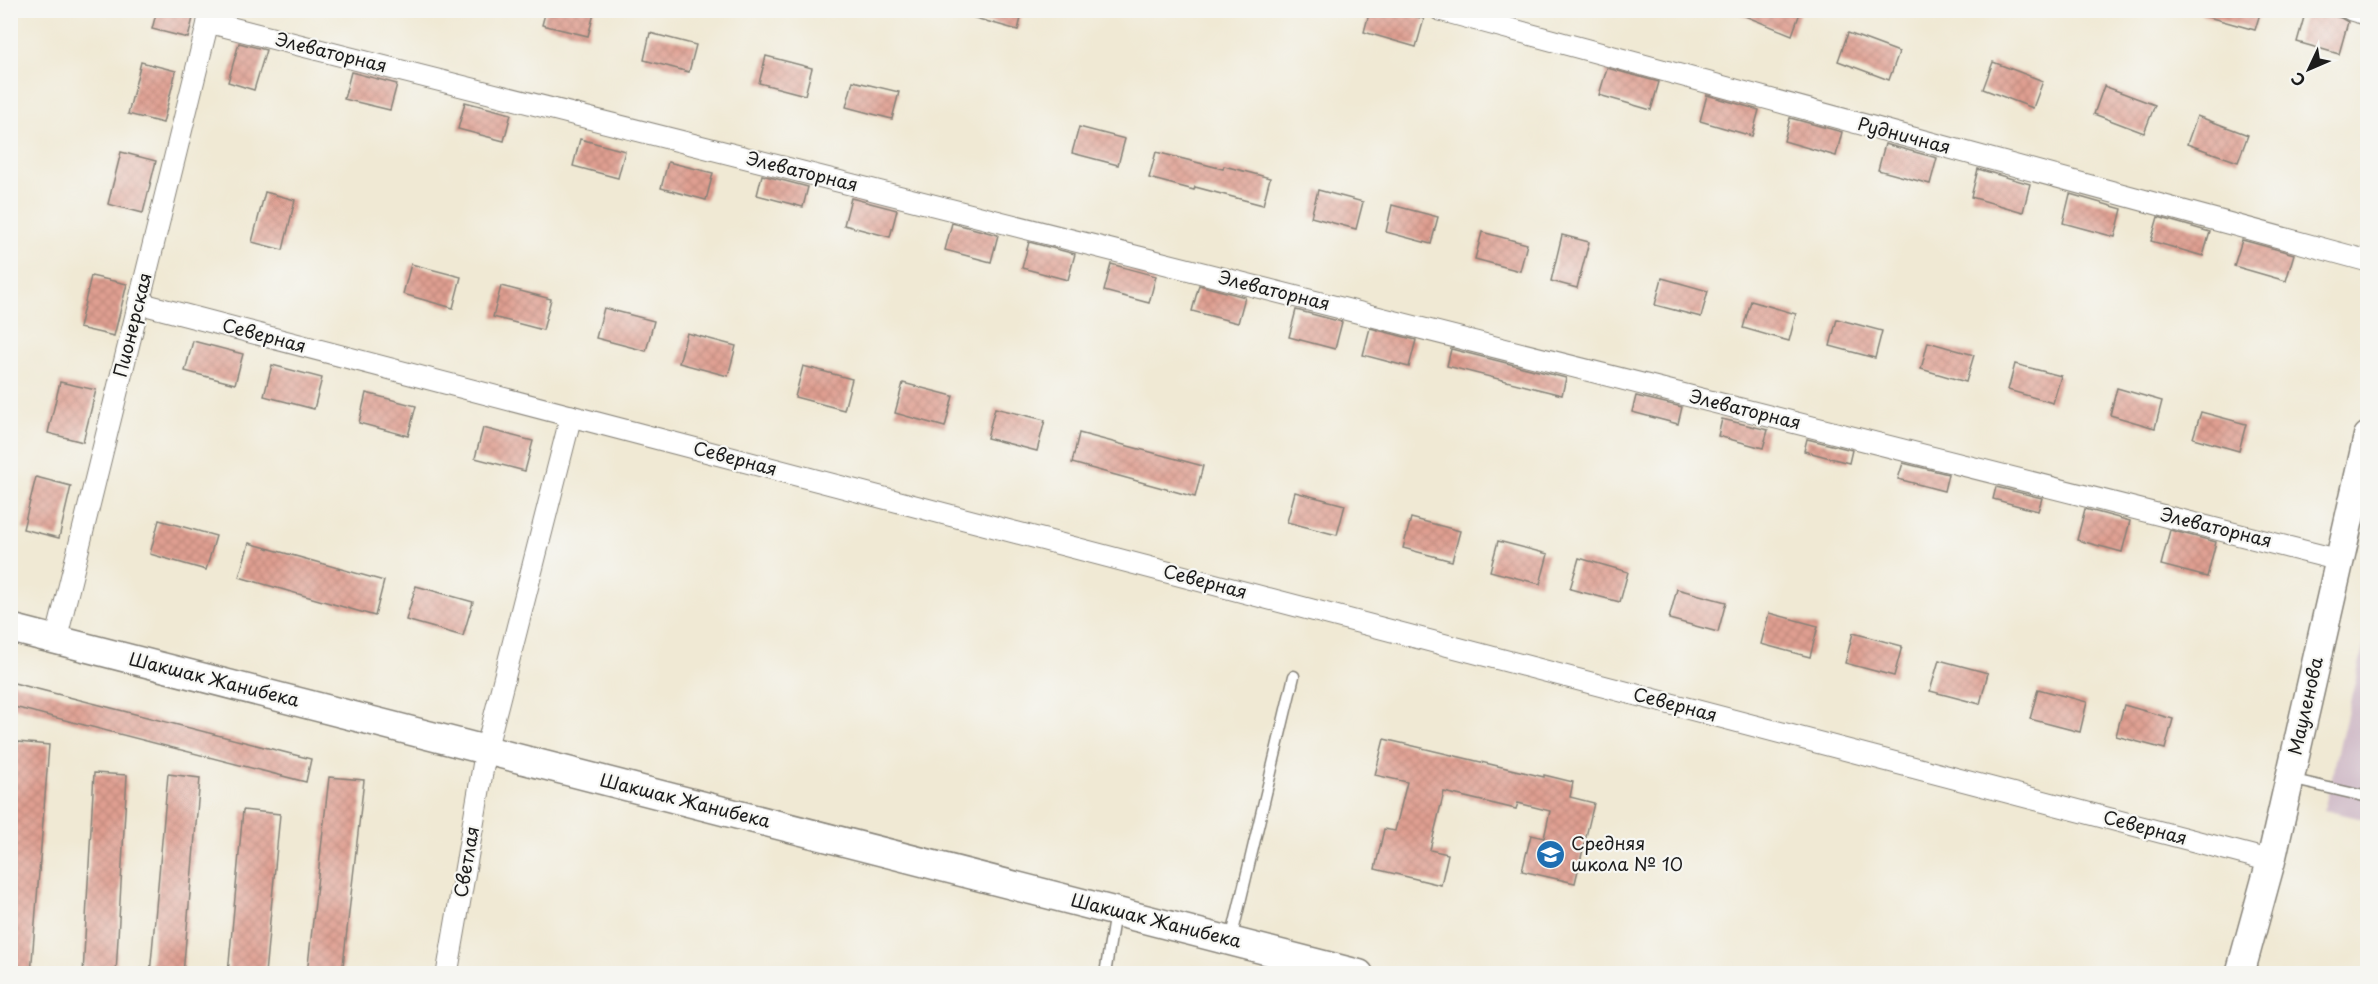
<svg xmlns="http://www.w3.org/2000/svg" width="2378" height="984" font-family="'Playpen Sans',sans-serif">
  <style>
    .industrial { fill: #d1bdc9 }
    .building { fill: url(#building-cross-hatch) }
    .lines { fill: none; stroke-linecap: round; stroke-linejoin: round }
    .lane-casing { stroke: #868278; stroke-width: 13 }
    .street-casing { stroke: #868278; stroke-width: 23 }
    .secondary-casing { stroke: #868278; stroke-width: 31 }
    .lane { stroke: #fff; stroke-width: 10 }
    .street { stroke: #fff; stroke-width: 21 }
    .secondary { stroke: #fff; stroke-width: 28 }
    .labels { text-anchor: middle; stroke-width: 4.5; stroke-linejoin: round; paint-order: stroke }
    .street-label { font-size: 18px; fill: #1c1c1c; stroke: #f6f6f2 }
    .poi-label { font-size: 18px; fill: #1c1c1c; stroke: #f6f6f2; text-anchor: start }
  </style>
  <defs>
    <pattern id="building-cross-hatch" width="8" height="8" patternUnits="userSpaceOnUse" patternTransform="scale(1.5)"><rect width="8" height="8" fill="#df9f91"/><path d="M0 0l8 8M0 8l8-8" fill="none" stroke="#bf887c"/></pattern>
  </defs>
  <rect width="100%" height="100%" fill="#f6f6f2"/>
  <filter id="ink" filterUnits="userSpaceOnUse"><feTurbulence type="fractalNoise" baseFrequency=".0167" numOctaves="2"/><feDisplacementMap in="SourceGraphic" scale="12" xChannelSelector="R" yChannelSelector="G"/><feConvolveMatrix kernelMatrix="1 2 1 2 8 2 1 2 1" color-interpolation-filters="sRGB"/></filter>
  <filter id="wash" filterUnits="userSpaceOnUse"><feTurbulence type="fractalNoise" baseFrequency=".008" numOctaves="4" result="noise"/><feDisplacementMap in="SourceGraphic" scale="24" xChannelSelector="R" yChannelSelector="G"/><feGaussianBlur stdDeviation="1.35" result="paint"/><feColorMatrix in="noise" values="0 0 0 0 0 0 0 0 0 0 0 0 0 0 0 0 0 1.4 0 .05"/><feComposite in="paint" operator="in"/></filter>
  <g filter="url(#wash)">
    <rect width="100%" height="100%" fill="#f0e9d4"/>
    <polygon class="industrial" points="2367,632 2367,820 2324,810"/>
    <g id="blocks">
      <g class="building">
        <polygon points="157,10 195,10 188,38 152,29"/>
        <polygon points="546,10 595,10 588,36 542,25"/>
        <polygon points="964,10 1023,10 1018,30 964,15"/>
        <polygon points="1370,10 1394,10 1424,19 1416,47 1364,32"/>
        <polygon points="1730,10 1801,10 1792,35"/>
        <polygon points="2202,10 2261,10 2255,30 2201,15"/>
        <polygon points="2306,10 2316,10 2341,18 2348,22 2339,54 2297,42"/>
        <polygon points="650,33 696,45 689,72 644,60"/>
        <polygon points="1848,33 1899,52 1889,80 1838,61"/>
        <polygon points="239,43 266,50 254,90 228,82"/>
        <polygon points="766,56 812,68 805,95 759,83"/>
        <polygon points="141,62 176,71 163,123 128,114"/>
        <polygon points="1993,62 2043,81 2033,108 1983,89"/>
        <polygon points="1607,68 1659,82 1651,110 1599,95"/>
        <polygon points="351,72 397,84 390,110 344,99"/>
        <polygon points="853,81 899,92 892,119 846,107"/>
        <polygon points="2104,86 2155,105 2144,133 2094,114"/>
        <polygon points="1707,95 1759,110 1752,136 1700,121"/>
        <polygon points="465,102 511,114 504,141 458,129"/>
        <polygon points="2197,116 2248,135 2238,162 2187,144"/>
        <polygon points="1790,118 1842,132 1836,156 1784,141"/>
        <polygon points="1079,127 1125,139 1118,165 1072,153"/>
        <polygon points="580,139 625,151 618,178 573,166"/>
        <polygon points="1885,144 1937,158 1930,184 1878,170"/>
        <polygon points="121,152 156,161 143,213 108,204"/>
        <polygon points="1156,152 1223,169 1224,166 1270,178 1263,205 1195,187 1194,190 1149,178"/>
        <polygon points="668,162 713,173 706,200 661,188"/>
        <polygon points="1978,169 2030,184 2023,212 1971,197"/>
        <polygon points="762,175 808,187 803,207 757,195"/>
        <polygon points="1318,190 1363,202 1356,229 1311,217"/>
        <polygon points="265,192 295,200 283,250 252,242"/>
        <polygon points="2070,194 2122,209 2115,237 2063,223"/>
        <polygon points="851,198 897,210 890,237 844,225"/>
        <polygon points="1392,205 1438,217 1431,244 1386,232"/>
        <polygon points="2158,217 2210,232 2203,256 2151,241"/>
        <polygon points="952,223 998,235 991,262 945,250"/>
        <polygon points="1482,232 1527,244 1520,271 1475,259"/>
        <polygon points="1562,235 1589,242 1577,288 1551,281"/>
        <polygon points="2242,240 2294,254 2286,281 2234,266"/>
        <polygon points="1029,242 1075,254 1068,280 1022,268"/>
        <polygon points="411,264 461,277 453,308 403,294"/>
        <polygon points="1111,264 1156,276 1149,303 1104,291"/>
        <polygon points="91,276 127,284 114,336 79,328"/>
        <polygon points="1662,278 1708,291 1701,317 1655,305"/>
        <polygon points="1199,285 1245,297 1238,323 1192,311"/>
        <polygon points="501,286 551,299 543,330 493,317"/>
        <polygon points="1751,301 1796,314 1789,341 1743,328"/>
        <polygon points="604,308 654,321 646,351 596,338"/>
        <polygon points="1296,310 1342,322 1335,349 1289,337"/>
        <polygon points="1837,319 1882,331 1875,358 1830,346"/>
        <polygon points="1370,328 1416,340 1409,367 1363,355"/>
        <polygon points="687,333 736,346 728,376 679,363"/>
        <polygon points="193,341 243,354 235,384 185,371"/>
        <polygon points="1928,342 1974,355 1966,382 1921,369"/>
        <polygon points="1451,349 1566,378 1562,395 1447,366"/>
        <polygon points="2015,364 2061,376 2053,403 2008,390"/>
        <polygon points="272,365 322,378 314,409 264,396"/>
        <polygon points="803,366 852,379 844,410 795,397"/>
        <polygon points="60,382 96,390 83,442 48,433"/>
        <polygon points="903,383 953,396 945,427 895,413"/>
        <polygon points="2117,388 2162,401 2155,428 2110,415"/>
        <polygon points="366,393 416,406 408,436 359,423"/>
        <polygon points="1636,396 1682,407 1678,424 1632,412"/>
        <polygon points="995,408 1045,420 1037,451 987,438"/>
        <polygon points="2201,412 2246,424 2239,451 2193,438"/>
        <polygon points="1722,419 1768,430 1763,448 1718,436"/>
        <polygon points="483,428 533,441 525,471 475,458"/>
        <polygon points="1079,433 1203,466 1195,497 1072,463"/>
        <polygon points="1807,439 1852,450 1849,463 1804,451"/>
        <polygon points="1903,463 1948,474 1944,491 1898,479"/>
        <polygon points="36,477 71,486 59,538 23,529"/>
        <polygon points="1996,487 2042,498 2038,511 1993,499"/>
        <polygon points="1295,492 1345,505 1337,535 1287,522"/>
        <polygon points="2085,509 2130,521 2122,552 2077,540"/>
        <polygon points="1411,518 1460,531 1452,561 1403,548"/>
        <polygon points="159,520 216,536 206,570 150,554"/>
        <polygon points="2170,530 2216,542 2207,577 2161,565"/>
        <polygon points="1498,541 1548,554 1540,584 1490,571"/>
        <polygon points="249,543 384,581 375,616 239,577"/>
        <polygon points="1579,558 1628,572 1620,602 1570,589"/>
        <polygon points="416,586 473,602 463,636 406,620"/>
        <polygon points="1677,589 1726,602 1718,632 1669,619"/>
        <polygon points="1769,613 1818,626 1810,657 1761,644"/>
        <polygon points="1853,633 1902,646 1894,676 1845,663"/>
        <polygon points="1939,660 1988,673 1980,704 1930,691"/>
        <polygon points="10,682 311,759 306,782 10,706"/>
        <polygon points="2038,689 2087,702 2080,732 2030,719"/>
        <polygon points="2124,705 2173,719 2165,749 2116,736"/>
        <polygon points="1384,739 1544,777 1544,775 1573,782 1570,797 1594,803 1575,883 1522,871 1531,835 1544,838 1550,811 1518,803 1516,809 1444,792 1430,850 1448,854 1441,885 1375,869 1384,829 1395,831 1407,782 1375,775"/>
        <polygon points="18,742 49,745 31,974 10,974 10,831"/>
        <polygon points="94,773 127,775 116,974 83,974"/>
        <polygon points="168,774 200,778 183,974 150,974"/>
        <polygon points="329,777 364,780 342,974 307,974"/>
        <polygon points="243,810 280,814 265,974 228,974"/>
      </g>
    </g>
  </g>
  <g filter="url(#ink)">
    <use href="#blocks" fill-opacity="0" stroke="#868278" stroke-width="1.5"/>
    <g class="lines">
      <defs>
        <g id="lane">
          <polyline points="2290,779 2368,797"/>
          <polyline points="1231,940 1294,676"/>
          <polyline points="1105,974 1115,912"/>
        </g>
        <g id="street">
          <polyline points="1440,10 2368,261"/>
          <polyline points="2351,10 2368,15"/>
          <polyline points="208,22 2339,560"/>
          <polyline points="139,303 2271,861"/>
          <polyline points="56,640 211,10"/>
          <polyline points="447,974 486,750 571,416"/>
        </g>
        <g id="secondary">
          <polyline points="10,628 1359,974"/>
          <polyline points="2240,974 2271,861 2368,436"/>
        </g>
      </defs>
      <use href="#lane" class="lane-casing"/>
      <use href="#street" class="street-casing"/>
      <use href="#secondary" class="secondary-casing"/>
      <use href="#lane" class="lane"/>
      <use href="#street" class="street"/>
      <use href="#secondary" class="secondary"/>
    </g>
  </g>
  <defs>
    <symbol id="school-disc" viewBox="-11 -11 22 22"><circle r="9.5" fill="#1f6fb2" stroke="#f6f6f2"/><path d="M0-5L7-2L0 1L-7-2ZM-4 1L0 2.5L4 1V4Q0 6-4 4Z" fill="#fff"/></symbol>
  </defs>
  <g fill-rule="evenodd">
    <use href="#school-disc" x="1534" y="838" width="33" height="33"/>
  </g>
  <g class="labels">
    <g class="street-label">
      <text transform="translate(331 53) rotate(14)" y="6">Элеваторная</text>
      <text transform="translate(1904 136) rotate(15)" y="6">Рудничная</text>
      <text transform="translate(802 172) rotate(14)" y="6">Элеваторная</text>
      <text transform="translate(1274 291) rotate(14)" y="6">Элеваторная</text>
      <text transform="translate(133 325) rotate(-76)" y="6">Пионерская</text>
      <text transform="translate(264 336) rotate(15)" y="6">Северная</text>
      <text transform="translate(1745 410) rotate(14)" y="6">Элеваторная</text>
      <text transform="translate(735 459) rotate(15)" y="6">Северная</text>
      <text transform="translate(2216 528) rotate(14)" y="6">Элеваторная</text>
      <text transform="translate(1205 582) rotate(15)" y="6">Северная</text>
      <text transform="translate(214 680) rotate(14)" y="6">Шакшак Жанибека</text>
      <text transform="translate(1675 705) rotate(15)" y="6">Северная</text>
      <text transform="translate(2306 706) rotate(-77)" y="6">Мауленова</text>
      <text transform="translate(685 801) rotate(14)" y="6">Шакшак Жанибека</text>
      <text transform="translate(2145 828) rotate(15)" y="6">Северная</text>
      <text transform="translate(467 862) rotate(-80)" y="6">Светлая</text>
      <text transform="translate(1156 921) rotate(14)" y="6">Шакшак Жанибека</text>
    </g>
    <g class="poi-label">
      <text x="1571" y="850">Средняя<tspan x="1571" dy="21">школа № 10</tspan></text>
    </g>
  </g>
  <rect width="2378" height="984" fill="none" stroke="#f6f6f2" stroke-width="36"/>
  <g transform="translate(2309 69) rotate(226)" stroke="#f6f6f2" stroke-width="4.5" paint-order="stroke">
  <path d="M0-4.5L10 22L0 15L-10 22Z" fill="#1c1c1c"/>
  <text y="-9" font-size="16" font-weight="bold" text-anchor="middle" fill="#1c1c1c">С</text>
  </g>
</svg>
